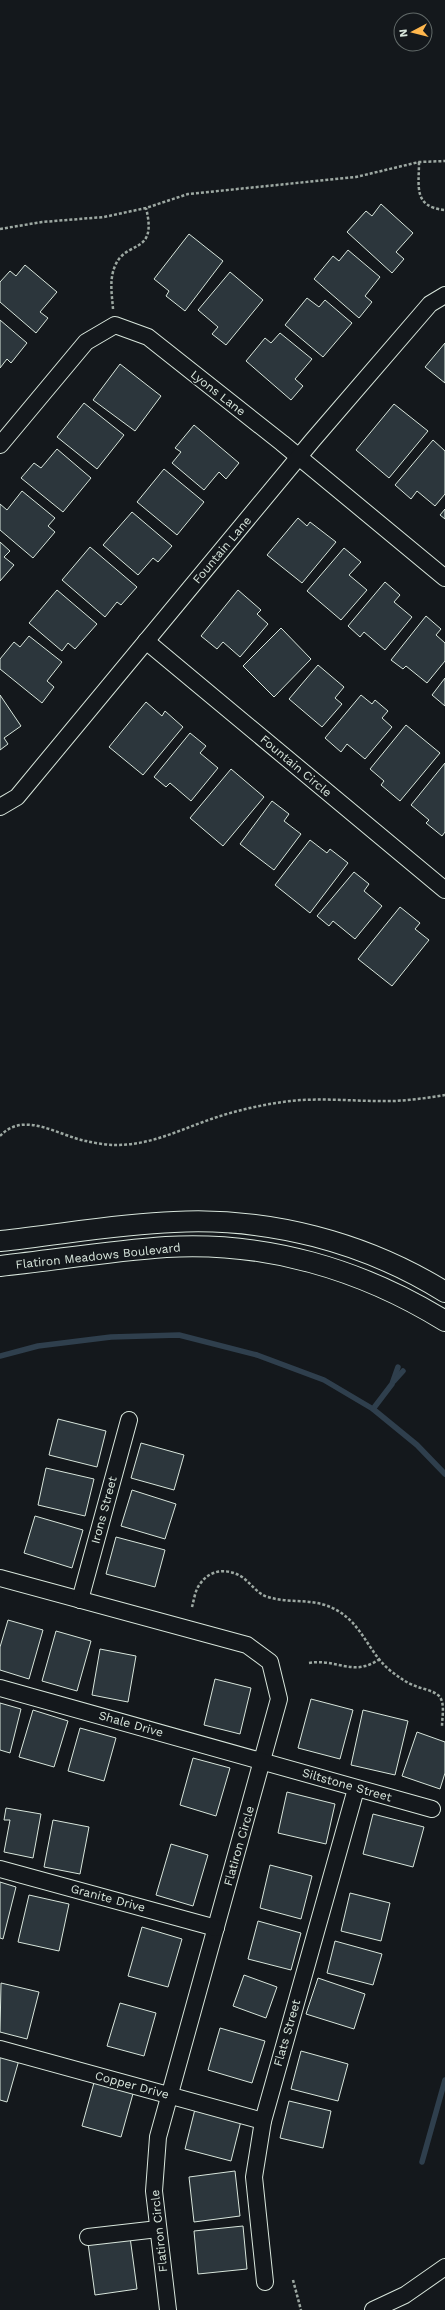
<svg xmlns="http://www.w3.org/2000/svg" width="445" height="2310" font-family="'Work Sans',sans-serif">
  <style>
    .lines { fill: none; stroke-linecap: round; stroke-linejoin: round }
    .stream { stroke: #2f3f4d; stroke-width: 5.5 }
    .building { fill: #2c363c; stroke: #d8e6dc }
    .minor-casing { stroke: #d8e6dc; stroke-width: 18 }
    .tertiary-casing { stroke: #d8e6dc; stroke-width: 22 }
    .path { stroke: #9da8a2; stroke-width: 2.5; stroke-dasharray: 3 2; stroke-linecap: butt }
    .minor { stroke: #14181c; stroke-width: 16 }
    .tertiary { stroke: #14181c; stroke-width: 20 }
    .labels { text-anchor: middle; stroke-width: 3; stroke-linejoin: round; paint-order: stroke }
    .street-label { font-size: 12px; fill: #d8e6dc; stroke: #14181c }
  </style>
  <rect width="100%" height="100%" fill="#14181c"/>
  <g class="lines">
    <g class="stream">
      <polyline points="0,1356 38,1346 111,1337 179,1335 257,1355 324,1380 373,1409 392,1384 398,1367"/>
      <polyline points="394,1381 403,1371"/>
      <polyline points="373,1409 417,1445 445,1474"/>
      <polyline points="422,2162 445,2080"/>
    </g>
  </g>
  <g class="building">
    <polygon points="381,204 413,233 396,252 404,259 392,273 347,232 366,211 372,216"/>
    <polygon points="189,234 223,261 185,311 166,296 169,291 154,279"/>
    <polygon points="348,250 380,277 365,296 372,302 359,318 314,279 333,256 339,261"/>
    <polygon points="25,265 57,292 40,312 48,318 36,333 0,302 0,282 10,271 16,276"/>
    <polygon points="230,272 263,300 226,345 212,334 218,327 198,310"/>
    <polygon points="307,298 319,307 325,300 352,323 323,357 285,325"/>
    <polygon points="0,320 27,343 11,363 7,359 0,368"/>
    <polygon points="280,333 312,359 295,379 303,386 291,400 246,361 265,338 271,343"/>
    <polygon points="445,343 445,383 425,367"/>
    <polygon points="120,364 161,396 135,431 93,400"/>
    <polygon points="84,403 124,435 97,469 57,437"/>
    <polygon points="394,404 428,431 389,478 356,450"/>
    <polygon points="194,425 239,463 226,479 219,472 204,490 172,463 181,452 175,448"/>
    <polygon points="433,440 445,451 445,494 435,506 417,491 411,499 395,485"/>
    <polygon points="57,449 91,478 63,512 21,478 34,463 41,468"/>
    <polygon points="164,469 204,502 177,535 137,502"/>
    <polygon points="22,491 55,518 48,526 55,532 33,558 0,530 0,504 7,510"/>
    <polygon points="445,509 445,519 440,515"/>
    <polygon points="132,512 172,546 158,562 153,558 138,575 103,545"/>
    <polygon points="298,518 307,526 310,522 336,542 302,583 267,555"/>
    <polygon points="0,542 10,551 4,557 14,565 0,581"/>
    <polygon points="90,547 137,587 121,605 117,602 105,617 62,580"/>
    <polygon points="344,548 361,562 349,575 367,590 341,620 307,591"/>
    <polygon points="385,582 400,595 394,602 412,617 385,650 364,632 360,637 348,626"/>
    <polygon points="57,590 97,624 75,649 68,643 62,651 29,623"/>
    <polygon points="238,590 261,610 257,614 268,624 240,657 223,642 217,649 201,636"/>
    <polygon points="426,616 441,629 436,635 445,643 445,661 427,683 406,666 403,669 391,660"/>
    <polygon points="281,628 311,659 274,697 243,666"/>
    <polygon points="29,636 62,662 47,681 54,687 42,703 0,669 0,659 14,642 20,647"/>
    <polygon points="318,665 344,687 335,698 342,704 322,727 289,699"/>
    <polygon points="445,678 445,706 432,695"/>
    <polygon points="0,695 21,726 4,738 8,744 0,750"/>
    <polygon points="361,695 372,704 375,700 388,711 382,718 392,727 365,759 347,744 341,752 325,738"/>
    <polygon points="146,702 162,716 165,711 183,727 143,775 109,747"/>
    <polygon points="406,725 440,753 400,801 381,785 384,781 370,769"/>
    <polygon points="190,733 206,746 200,753 218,768 191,801 170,783 166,787 154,777"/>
    <polygon points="445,763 445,832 442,836 426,823 429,820 411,805"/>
    <polygon points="231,769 264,797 223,846 190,818"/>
    <polygon points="272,801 289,814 284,821 301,834 274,870 240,844"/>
    <polygon points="310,840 327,853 330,849 348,863 310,913 275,885"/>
    <polygon points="354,872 369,884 364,891 382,906 355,939 333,921 329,926 317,916"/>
    <polygon points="400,907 420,923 415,929 429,940 392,986 358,959"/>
    <polygon points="58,1419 106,1431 97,1467 49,1455"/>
    <polygon points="141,1443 184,1455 174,1490 131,1478"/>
    <polygon points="46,1468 94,1479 85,1516 38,1505"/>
    <polygon points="132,1490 176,1504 165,1539 121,1526"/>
    <polygon points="35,1516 83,1530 72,1568 24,1553"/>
    <polygon points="116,1537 165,1550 155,1587 106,1574"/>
    <polygon points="8,1620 43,1630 29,1679 0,1670 0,1647"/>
    <polygon points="56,1631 91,1641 77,1691 42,1681"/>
    <polygon points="100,1649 136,1656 128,1702 92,1695"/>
    <polygon points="215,1679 251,1688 240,1734 204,1725"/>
    <polygon points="311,1699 353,1710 340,1759 298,1748"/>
    <polygon points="0,1703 21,1709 10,1753 0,1750"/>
    <polygon points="33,1710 68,1721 54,1767 19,1757"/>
    <polygon points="363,1710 408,1721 395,1775 351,1765"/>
    <polygon points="80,1728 116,1738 104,1781 68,1771"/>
    <polygon points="417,1732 445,1742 445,1773 440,1789 402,1776"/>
    <polygon points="193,1758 230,1768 216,1816 180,1805"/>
    <polygon points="287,1792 335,1804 326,1844 278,1833"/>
    <polygon points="6,1808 41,1814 33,1858 4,1852 10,1820 4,1820"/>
    <polygon points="373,1814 424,1827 413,1867 363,1854"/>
    <polygon points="53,1820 89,1827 80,1874 44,1867"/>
    <polygon points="171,1844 208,1855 193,1906 156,1895"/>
    <polygon points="270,1865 312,1876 301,1919 260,1908"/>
    <polygon points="0,1882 16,1887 3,1939 0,1938"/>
    <polygon points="350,1893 390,1903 381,1941 341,1931"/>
    <polygon points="29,1895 69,1904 59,1951 18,1942"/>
    <polygon points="258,1921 301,1933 291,1970 248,1959"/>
    <polygon points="142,1927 182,1939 168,1987 128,1976"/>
    <polygon points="335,1941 382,1954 373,1985 327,1973"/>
    <polygon points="244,1975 277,1987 266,2018 233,2006"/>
    <polygon points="318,1978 365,1994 354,2029 306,2014"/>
    <polygon points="1,1983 39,1992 27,2039 0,2032"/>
    <polygon points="120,2003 156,2013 144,2056 107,2046"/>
    <polygon points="220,2028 265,2041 252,2083 208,2070"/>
    <polygon points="301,2051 348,2064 338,2101 291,2089"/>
    <polygon points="0,2054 19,2060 7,2102 0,2100"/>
    <polygon points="95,2079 134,2090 121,2137 82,2126"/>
    <polygon points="289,2101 331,2111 323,2148 280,2138"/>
    <polygon points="195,2109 241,2121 231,2161 185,2149"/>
    <polygon points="235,2171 240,2216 194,2222 189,2177"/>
    <polygon points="243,2226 247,2269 198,2274 194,2231"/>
    <polygon points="130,2237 137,2289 95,2295 88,2243"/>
  </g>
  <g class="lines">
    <defs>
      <g id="minor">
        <polyline points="0,445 86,342 115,325 148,337 282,443 445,578"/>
        <polyline points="146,641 445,890"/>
        <polyline points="0,807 17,797 312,441 430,304 445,295"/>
        <polyline points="0,1578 247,1645 270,1662 279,1699 158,2137 154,2191 168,2310"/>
        <polyline points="80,1600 129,1420"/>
        <polyline points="0,1688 432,1809"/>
        <polyline points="0,1869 216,1928"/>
        <polyline points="0,2049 263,2121"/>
        <polyline points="88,2237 158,2229"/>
        <polyline points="265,2282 254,2177 263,2121 356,1789"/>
        <polyline points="373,2310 405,2295 445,2267"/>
      </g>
      <g id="tertiary">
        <path d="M0 1241C58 1235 116 1224 174 1222 268 1217 365 1242 445 1292"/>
        <path d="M0 1266C55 1260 110 1251 166 1247 265 1241 361 1269 445 1321"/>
      </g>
    </defs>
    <use href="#minor" class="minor-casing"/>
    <use href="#tertiary" class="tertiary-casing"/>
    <g class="path">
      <path d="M419 162C419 187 413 207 445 210"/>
      <polyline points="0,229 42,222 104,217 146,208 188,194 356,177 419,162 445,161"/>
      <path d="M113 309C112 295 109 280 115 266 126 239 158 256 146 208"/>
      <path d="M0 1136C24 1110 59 1136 86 1141 95 1143 106 1145 116 1145 148 1145 173 1133 203 1122 227 1113 251 1107 276 1103 315 1096 354 1102 394 1101 411 1100 428 1098 445 1095"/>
      <path d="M192 1607C194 1600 195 1590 200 1584 210 1569 228 1568 242 1577 251 1583 257 1594 268 1597 287 1603 307 1599 325 1605 363 1618 365 1651 392 1672 399 1677 405 1682 413 1685 421 1689 434 1690 440 1697 445 1705 442 1717 442 1727"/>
      <path d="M309 1663C330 1659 348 1671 365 1666 370 1665 375 1662 380 1659"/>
      <polyline points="293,2280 301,2310"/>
    </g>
    <use href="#minor" class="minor"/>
    <use href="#tertiary" class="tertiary"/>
  </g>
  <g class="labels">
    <g class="street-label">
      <text transform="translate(218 393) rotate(38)" y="4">Lyons Lane</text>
      <text transform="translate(222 550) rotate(-50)" y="4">Fountain Lane</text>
      <text transform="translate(296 766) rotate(40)" y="4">Fountain Circle</text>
      <text transform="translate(98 1256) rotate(-6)" y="4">Flatiron Meadows Boulevard</text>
      <text transform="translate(104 1510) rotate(-75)" y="4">Irons Street</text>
      <text transform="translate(131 1724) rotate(16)" y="4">Shale Drive</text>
      <text transform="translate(347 1785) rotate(16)" y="4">Siltstone Street</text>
      <text transform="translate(239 1846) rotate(-74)" y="4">Flatiron Circle</text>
      <text transform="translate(108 1898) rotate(15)" y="4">Granite Drive</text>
      <text transform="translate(287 2033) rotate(-74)" y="4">Flats Street</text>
      <text transform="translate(132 2085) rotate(15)" y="4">Copper Drive</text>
      <text transform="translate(159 2231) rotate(-96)" y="4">Flatiron Circle</text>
    </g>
  </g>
  <g transform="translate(413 32) rotate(263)"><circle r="19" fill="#14181c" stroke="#626a69"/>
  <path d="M0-3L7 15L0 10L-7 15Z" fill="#ffb74d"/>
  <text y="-6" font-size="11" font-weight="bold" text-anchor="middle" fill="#d8e6dc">N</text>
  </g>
</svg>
